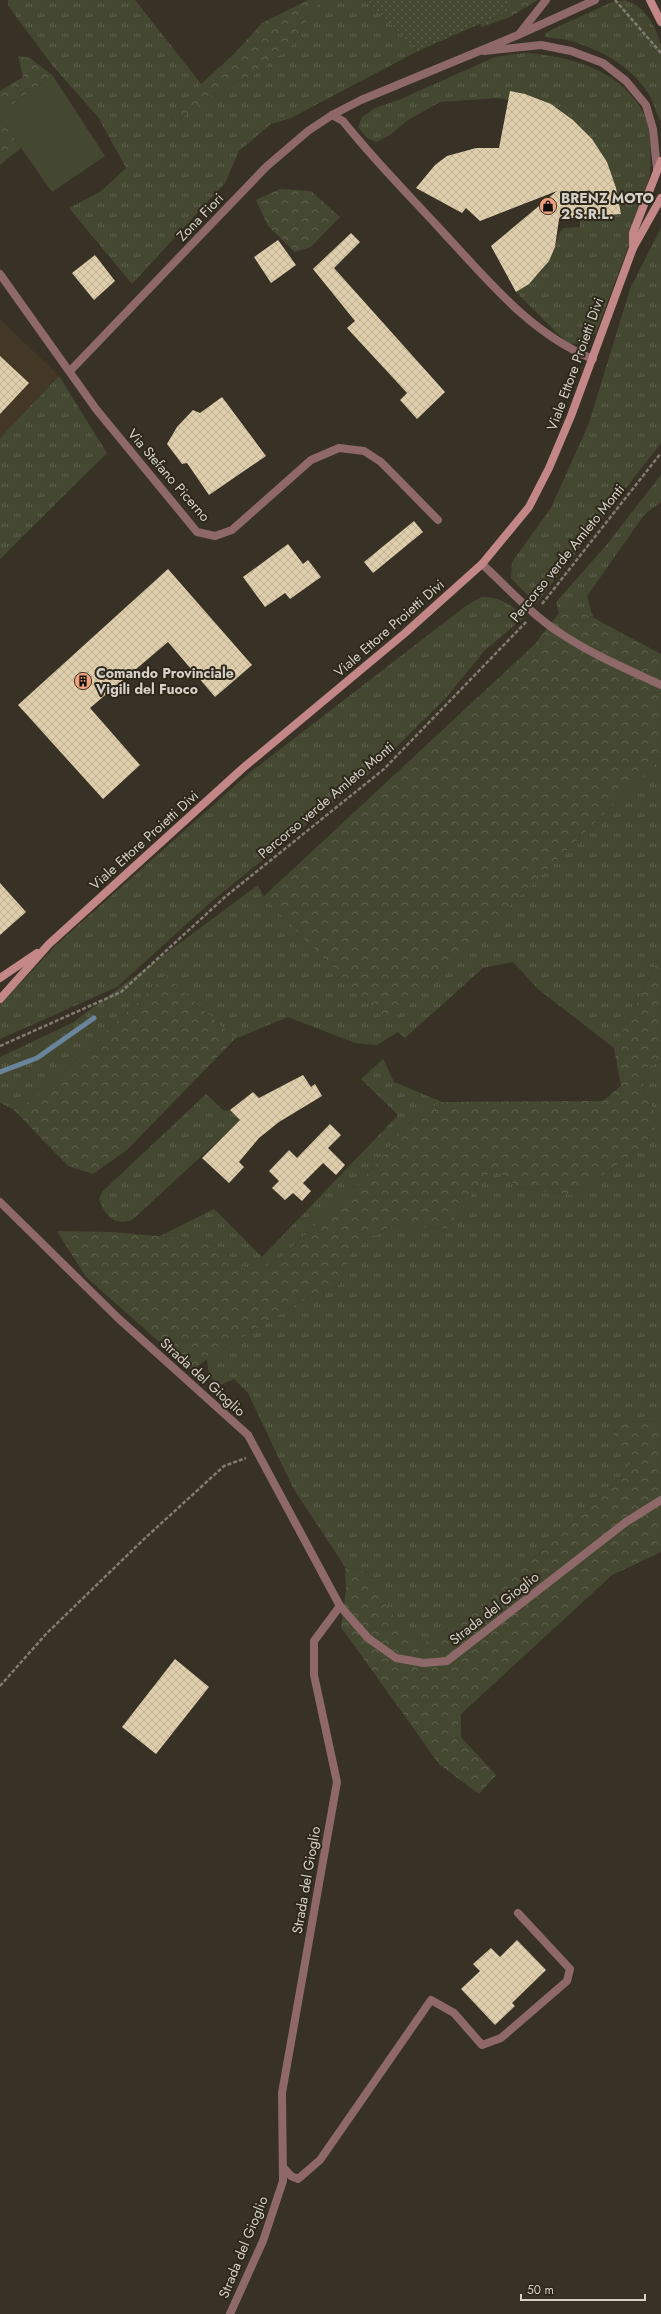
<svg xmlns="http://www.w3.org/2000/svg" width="661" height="2314" font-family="Jost,sans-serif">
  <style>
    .built { fill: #423825 }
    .grass { fill: url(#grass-tufts) }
    .forest { fill: url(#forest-crowns) }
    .garden { fill: url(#garden-dots) }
    .pitch { fill: #454831 }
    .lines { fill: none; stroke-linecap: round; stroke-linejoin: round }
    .stream { stroke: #68859c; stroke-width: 5 }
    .building { fill: url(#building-cross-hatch) }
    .path { stroke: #817c72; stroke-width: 2.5; stroke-dasharray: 4 2; stroke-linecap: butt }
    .service { stroke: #8f696a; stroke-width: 8 }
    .minor { stroke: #8f696a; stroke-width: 8 }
    .secondary { stroke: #c38788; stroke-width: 8 }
    .labels { text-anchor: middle; stroke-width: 4; stroke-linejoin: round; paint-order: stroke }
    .poi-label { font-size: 14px; font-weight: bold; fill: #d5d1c9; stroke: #2e281b; text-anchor: start }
    .street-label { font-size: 14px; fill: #d5d1c9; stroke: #2e281b }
  </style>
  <defs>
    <pattern id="grass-tufts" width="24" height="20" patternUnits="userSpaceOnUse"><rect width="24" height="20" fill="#454831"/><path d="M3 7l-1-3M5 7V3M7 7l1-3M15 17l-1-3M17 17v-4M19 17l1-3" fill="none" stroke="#5f614e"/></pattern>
    <pattern id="forest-crowns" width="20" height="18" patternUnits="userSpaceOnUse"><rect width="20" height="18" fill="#454831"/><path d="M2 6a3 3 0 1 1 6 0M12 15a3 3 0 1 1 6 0" fill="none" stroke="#5f614e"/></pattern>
    <pattern id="garden-dots" width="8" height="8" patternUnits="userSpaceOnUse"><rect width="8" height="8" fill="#454831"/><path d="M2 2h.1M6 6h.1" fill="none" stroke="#5f614e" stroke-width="1.8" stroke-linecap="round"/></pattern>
    <pattern id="building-cross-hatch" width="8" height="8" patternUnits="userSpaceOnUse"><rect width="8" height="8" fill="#dfceac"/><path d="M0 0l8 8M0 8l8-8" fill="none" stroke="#bfb196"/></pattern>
  </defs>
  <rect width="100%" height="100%" fill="#383125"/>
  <polygon class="built" points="0,319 59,376 0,438"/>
  <g class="grass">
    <polygon points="8,0 135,0 202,85 166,116 178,121 220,89 258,72 292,45 317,5 325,0 367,0 418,51 291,118 271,124 239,151 225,183 132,284 69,208 100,192 126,168 98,117 52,65 8,6"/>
    <path d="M625 0C646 7 655 25 661 45V121C655 113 654 101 648 93 630 65 598 48 567 40 560 38 553 39 546 37L545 34 549 31 612 2Z"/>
    <path d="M524 53C572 56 626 71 647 120 650 126 649 135 650 141 651 154 651 171 648 183 636 233 613 285 596 333L583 343 568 344 516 292C540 278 553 260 559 233L564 228 580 227V218L621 214C610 151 577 103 511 91L508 100 497 98 440 102 408 120 390 135 377 142 367 138 358 127 362 117 375 108 401 99 495 57Z"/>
    <polygon points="661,228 661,443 536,604 511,578 512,562 551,508 589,423 630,289"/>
    <polygon points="59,376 107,453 0,559 0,438"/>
    <polygon points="661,475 661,502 644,515 587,596 593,617 577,609 559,613 556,602 604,548"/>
    <path d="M482 597C502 597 510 605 525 617L485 650 445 699 371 772 212 901 117 987 0 1039V1005L56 945 248 774 467 605Z"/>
    <polygon points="661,758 661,954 614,1048 538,989 513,962 483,968 405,1038 398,1032 377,1045 355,1043 288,1017 235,1039 166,975 36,1098 13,1109 0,1103 0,1057 72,1023 258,885 264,897 390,1023"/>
    <polygon points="383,1059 394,1082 442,1102 415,1117 365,1177 281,1258 252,1272 214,1244 160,1236 214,1209 262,1257 398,1115 361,1079"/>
    <polygon points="661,1062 661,1422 624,1421 614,1432 630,1452 633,1460 620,1478 480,1609 422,1644 396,1620 367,1572 345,1567 293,1488 248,1393 234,1379 218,1386 209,1375 207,1359 308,1297 339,1285 352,1250 393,1225 446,1229 493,1166 519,1188 574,1195 644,1146 659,1121 643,1090 644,1068"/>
    <path d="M206 1094 224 1111 230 1110 248 1128H232L132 1220C114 1226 105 1216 99 1199L103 1191Z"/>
  </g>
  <g class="forest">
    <polygon points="308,0 325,0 317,5 292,45 258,72 220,89 178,121 166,116 236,52 262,23"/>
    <polygon points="513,0 538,0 510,17 482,27 480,24 507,12"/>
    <polygon points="18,56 30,58 53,76 0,113 0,91 23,77"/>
    <polygon points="0,118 21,148 0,165"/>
    <polygon points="280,189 311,191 340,217 311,247 295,252 268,226 256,200"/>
    <polygon points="577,609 661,654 661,758 389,1024 263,897 535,644 559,613"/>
    <polygon points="661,954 661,1062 644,1068 643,1090 659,1121 644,1146 574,1195 519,1188 493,1167 446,1229 393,1225 352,1250 339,1285 308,1297 207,1359 192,1371 86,1277 57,1231 112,1232 169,1237 214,1244 252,1272 281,1258 365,1177 415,1117 442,1102 603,1101 621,1086 614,1048"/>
    <polygon points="166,975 235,1039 127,1150 93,1174 68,1166 13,1109 36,1098"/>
    <polygon points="624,1421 661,1422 661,1552 612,1575 461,1714 461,1737 496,1775 479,1794 439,1764 341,1627 346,1589 345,1567 367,1572 396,1620 422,1644 480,1609 620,1478 633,1460 630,1452 613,1444 614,1432"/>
  </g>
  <polygon class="garden" points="367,0 513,0 507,12 418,51"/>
  <polygon class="pitch" points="53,76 105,156 52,192 0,118 0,113"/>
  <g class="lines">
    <polyline class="stream" points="0,1072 37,1058 94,1018"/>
  </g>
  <g class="building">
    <polygon points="510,91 525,94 551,104 573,120 592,139 607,162 616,188 621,214 559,219 555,247 549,261 529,284 516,292 491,246 557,191 480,221 466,208 462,213 416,188 435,165 447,156 476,148 499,148"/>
    <polygon points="351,233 360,242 334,268 445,392 417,419 400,400 407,393 347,328 355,321 313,269"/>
    <polygon points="278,240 296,265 271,283 254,257"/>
    <polygon points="95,255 115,281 94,300 72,273"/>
    <polygon points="0,356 29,383 0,414"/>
    <polygon points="222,397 266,456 209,495 187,463 182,464 167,444 177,427 193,410 200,413"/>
    <polygon points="414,521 423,532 373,573 364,562"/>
    <polygon points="288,544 303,564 308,560 321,577 290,599 285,593 265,607 243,577"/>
    <polygon points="168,569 252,665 215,697 168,642 90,708 140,765 103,799 18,705"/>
    <polygon points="0,883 26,912 0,935"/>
    <polygon points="303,1075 311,1087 315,1084 322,1096 279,1122 259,1138 239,1162 244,1167 229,1183 202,1158 240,1120 230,1110 253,1092 259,1098"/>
    <polygon points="330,1124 341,1135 328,1148 345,1165 336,1175 323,1163 303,1183 311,1191 302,1201 293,1193 285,1200 272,1188 279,1181 269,1171 289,1150 297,1158"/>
    <polygon points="175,1659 209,1687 156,1754 122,1727"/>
    <polygon points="517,1940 546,1970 512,2003 515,2006 495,2025 461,1989 480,1971 473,1964 491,1948 500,1957"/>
  </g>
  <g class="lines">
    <g class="path">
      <polyline points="615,0 661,53"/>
      <polyline points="542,604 661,453"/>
      <polyline points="0,1046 121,992 225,897 384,769 527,621"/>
      <polyline points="0,1686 46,1634 143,1540 224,1466 246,1458"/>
    </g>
    <path class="service" d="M332 115 343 121C373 159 408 194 441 230 486 278 530 334 593 359"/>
    <g class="minor">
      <polyline points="520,33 546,0"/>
      <polyline points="484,51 541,45 571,51 603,63 626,81 646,105 653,129 657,169"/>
      <polyline points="0,274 96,409 197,532 215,536 232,530 311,460 339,448 364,451 381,462 438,520"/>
      <polyline points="70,371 266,167 308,131 332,115 361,100 518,35 595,0"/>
      <path d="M482 564C507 587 531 614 560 633 591 654 627 669 661 685"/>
      <polyline points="0,1202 119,1319 248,1435 340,1606 368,1638 396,1658 424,1663 447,1661 626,1522 661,1500"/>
      <polyline points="283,2167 291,2176 298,2179 320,2160 431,2000 454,2013 482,2045 501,2038 567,1981 570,1969 518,1913"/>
      <polyline points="230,2314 263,2241 283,2181 282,2093 337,1782 314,1675 314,1641 340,1606"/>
    </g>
    <g class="secondary">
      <polyline points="650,0 661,22"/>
      <polyline points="633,248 633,233 661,161"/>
      <polyline points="0,978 37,953"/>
      <polyline points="0,999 49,944 243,768 405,633 482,564 529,507 549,468 571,416 633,248 661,198"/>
    </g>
  </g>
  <defs>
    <symbol id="shop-disc" viewBox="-11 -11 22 22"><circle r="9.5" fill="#f1a17c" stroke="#2e281b"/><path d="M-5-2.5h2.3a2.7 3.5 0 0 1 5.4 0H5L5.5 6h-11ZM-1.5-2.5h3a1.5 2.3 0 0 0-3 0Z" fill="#111"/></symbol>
    <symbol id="building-disc" viewBox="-11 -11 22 22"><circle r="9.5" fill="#f1a17c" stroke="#2e281b"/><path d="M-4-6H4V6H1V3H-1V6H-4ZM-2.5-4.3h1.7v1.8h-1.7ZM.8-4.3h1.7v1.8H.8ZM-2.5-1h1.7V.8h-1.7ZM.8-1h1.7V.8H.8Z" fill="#111"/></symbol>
  </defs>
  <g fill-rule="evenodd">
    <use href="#shop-disc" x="538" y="196" width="20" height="20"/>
    <use href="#building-disc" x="73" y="671" width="20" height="20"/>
  </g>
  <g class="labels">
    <g class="poi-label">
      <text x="561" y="203">BRENZ MOTO<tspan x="561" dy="16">2 S.R.L.</tspan></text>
      <text x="96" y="678">Comando Provinciale<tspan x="96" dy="16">Vigili del Fuoco</tspan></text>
    </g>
    <g class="street-label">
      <text transform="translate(200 217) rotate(-46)" y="5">Zona Fiori</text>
      <text transform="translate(575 364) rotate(-70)" y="5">Viale Ettore Proietti Divi</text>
      <text transform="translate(169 475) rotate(49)" y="5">Via Stefano Picerno</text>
      <text transform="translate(567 553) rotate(-51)" y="5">Percorso verde Amleto Monti</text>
      <text transform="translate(389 628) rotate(-41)" y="5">Viale Ettore Proietti Divi</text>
      <text transform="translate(326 800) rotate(-40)" y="5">Percorso verde Amleto Monti</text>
      <text transform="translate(144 840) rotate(-42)" y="5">Viale Ettore Proietti Divi</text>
      <text transform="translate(203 1377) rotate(42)" y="5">Strada del Gioglio</text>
      <text transform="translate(494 1608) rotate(-38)" y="5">Strada del Gioglio</text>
      <text transform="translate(306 1880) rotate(-80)" y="5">Strada del Gioglio</text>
      <text transform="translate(243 2247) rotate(-68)" y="5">Strada del Gioglio</text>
    </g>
  </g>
  <path d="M521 2294v6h124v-6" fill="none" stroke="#d5d1c9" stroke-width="2"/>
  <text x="527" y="2294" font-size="12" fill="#d5d1c9" stroke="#2e281b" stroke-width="3" paint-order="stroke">50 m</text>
</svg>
